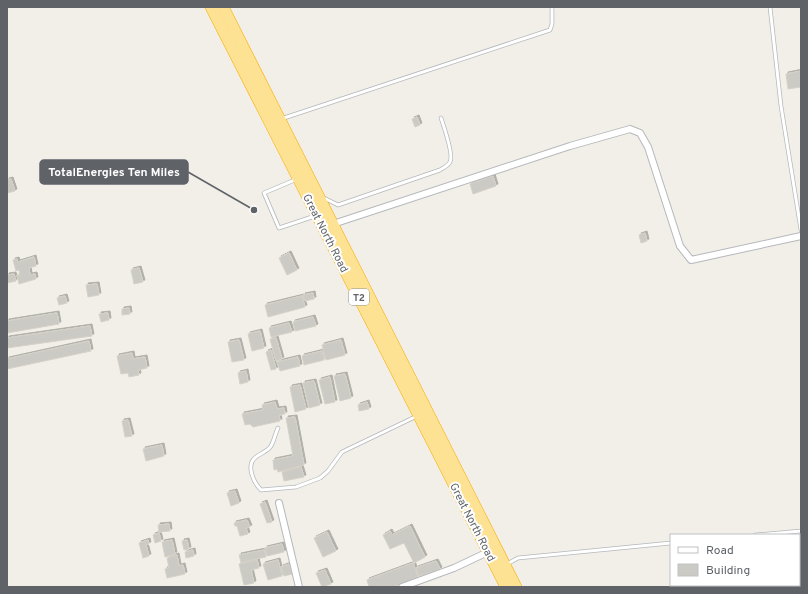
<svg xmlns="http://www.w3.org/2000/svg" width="808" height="594" font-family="Overpass,sans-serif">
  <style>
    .building { fill: #cccac5; stroke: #d6d1c6; filter: url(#shadow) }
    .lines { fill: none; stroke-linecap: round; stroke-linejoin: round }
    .lane-casing { stroke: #b5b8bc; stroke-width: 4.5 }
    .street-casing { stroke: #b5b8bc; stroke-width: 8 }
    .highway-casing { stroke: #f9ab00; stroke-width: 12 }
    .lane { stroke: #fff; stroke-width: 3 }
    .street { stroke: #fff; stroke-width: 6 }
    .highway { stroke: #fde293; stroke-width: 11 }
    .labels { text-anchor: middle; stroke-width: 4; stroke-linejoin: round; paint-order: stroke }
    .shield { fill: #fff; stroke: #8f9295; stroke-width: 1 }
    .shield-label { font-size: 10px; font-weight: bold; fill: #5f6368 }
    .street-label { font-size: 11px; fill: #5f6368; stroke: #fff }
    .leader { fill: none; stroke: #5f6368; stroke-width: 1.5 }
    .callout-dot { fill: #5f6368; stroke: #fff; stroke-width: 1.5 }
    .callout { fill: #5f6368; stroke: #5f6368; stroke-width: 1.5 }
    .callout-label { font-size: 12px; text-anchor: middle; font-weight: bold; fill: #fff }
  </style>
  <defs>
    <filter id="shadow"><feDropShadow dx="2" dy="-2" stdDeviation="0" flood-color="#0004"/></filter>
  </defs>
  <rect width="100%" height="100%" fill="#f1efe8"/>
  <g class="building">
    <polygon points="801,71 801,87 788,89 786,74"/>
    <polygon points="417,117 420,125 415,127 412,119"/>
    <polygon points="493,176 496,186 473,194 470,184"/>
    <polygon points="11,179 15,191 7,193 7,180"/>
    <polygon points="645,233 647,241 641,243 639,235"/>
    <polygon points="289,253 297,270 287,275 279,258"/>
    <polygon points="34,257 36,266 29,268 30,275 35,274 36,279 19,284 17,275 20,275 19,270 16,271 13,260 17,259 18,262"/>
    <polygon points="139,268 143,282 134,284 131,270"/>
    <polygon points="14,274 16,281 7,283 7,275"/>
    <polygon points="97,284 99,295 88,297 86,285"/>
    <polygon points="313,293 314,299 305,301 303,295"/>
    <polygon points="65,296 67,303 59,305 57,298"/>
    <polygon points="302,296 305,307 268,317 265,305"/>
    <polygon points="129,308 130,314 122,315 122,309"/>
    <polygon points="57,313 59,324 7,333 7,321"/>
    <polygon points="108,313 109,320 101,322 99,314"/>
    <polygon points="313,317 316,326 295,331 293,322"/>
    <polygon points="289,323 292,332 271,337 269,328"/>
    <polygon points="90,326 92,336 7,348 7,338"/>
    <polygon points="260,331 264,348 252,351 248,334"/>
    <polygon points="276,338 282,359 276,361 270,339"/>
    <polygon points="239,340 244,360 232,362 228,342"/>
    <polygon points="341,340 345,355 326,360 322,345"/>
    <polygon points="89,341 91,351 7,369 7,359"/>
    <polygon points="271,350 276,369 271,370 266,352"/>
    <polygon points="322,351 324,360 304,365 302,356"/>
    <polygon points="132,353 133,359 145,357 147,368 138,370 139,375 129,377 128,373 121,374 117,356"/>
    <polygon points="298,357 300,366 280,371 277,362"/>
    <polygon points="246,371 248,382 240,384 238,373"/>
    <polygon points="345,374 351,398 340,401 334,376"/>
    <polygon points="330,377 335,402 325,404 319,380"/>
    <polygon points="314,381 320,405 309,408 303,383"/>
    <polygon points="300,385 306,409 295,412 290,387"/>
    <polygon points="275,402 277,409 284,408 285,414 279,415 280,421 253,427 250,424 245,425 242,414 263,410 262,405"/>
    <polygon points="367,402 369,409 359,411 358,405"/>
    <polygon points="295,417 304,465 278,472 277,469 274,470 273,460 293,456 286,418"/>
    <polygon points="128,420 132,436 125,437 122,421"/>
    <polygon points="162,445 164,456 146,461 143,449"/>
    <polygon points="301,467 304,477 284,481 282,472"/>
    <polygon points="235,491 239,503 231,506 227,493"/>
    <polygon points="265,502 272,522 267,523 260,504"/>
    <polygon points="247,520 250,527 246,528 248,534 240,536 237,526 235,526 234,523"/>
    <polygon points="169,524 170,531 159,532 158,525"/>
    <polygon points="410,526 425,557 414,563 404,543 390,549 383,535 390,531 392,535"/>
    <polygon points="327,532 336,551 323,557 314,538"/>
    <polygon points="159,533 161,541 155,543 153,535"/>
    <polygon points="148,540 149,544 146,545 149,556 143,558 139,543"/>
    <polygon points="172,540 175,554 165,557 162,542"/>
    <polygon points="187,540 189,549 184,550 182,541"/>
    <polygon points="282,544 284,552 267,556 265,548"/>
    <polygon points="193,550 194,556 186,558 185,552"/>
    <polygon points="264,550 266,557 241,562 239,555"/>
    <polygon points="177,555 179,566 183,565 185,574 167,578 165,569 169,568 167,558"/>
    <polygon points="257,560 259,568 251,570 254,583 244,585 239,564"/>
    <polygon points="278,560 282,576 268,580 263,564"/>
    <polygon points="436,561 440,569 419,576 416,568"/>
    <polygon points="413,563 418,577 393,587 369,587 367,580"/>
    <polygon points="289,564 292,574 284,576 281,567"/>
    <polygon points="325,570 331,584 322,587 316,573"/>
    <polygon points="750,585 772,585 772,587 751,587"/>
  </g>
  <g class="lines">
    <defs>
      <g id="lane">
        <polyline points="770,7 781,106 801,230"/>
        <polyline points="281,119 550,30 552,24 552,9"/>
        <polyline points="297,179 264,193 279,228 315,216"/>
        <path d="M324 198 338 205 440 170C443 168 448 166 450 162 454 155 444 127 441 118"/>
        <path d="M278 428C275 434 274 441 271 446 268 451 261 453 256 457 245 465 254 483 261 490L296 487 320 478 328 471 342 452 417 416"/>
        <polyline points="755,535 801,531"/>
        <polyline points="507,564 518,558 671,543"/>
      </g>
      <g id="street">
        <polyline points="333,224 570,146 630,129 640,133 648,147 680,246 691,260 801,236"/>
        <polyline points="279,503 299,587"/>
        <polyline points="402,587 454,568 490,551"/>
      </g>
      <g id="highway">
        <polyline points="211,7 506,587"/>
        <polyline points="223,7 516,587"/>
      </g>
    </defs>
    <use href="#lane" class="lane-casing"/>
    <use href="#street" class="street-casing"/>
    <use href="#highway" class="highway-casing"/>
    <use href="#lane" class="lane"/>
    <use href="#street" class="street"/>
    <use href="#highway" class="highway"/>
  </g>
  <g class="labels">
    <rect class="shield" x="349" y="289" width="20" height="16" rx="3"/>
    <g class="shield-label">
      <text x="359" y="301">T2</text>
    </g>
    <g class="street-label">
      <text transform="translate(326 233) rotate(63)" y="4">Great North Road</text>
      <text transform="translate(473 522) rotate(63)" y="4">Great North Road</text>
    </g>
  </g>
  <path class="leader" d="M254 210L188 172"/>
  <circle class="callout-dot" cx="254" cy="210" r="4"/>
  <rect class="callout" x="40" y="160" width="148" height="24" rx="4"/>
  <g class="callout-label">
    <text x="114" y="176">TotalEnergies Ten Miles</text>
  </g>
  <rect width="808" height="594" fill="none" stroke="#5f6368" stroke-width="16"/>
  <rect x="670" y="534" width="130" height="52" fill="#ffffff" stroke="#bfc1c3"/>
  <rect x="678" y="547" width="20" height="6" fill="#ffffff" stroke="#bfc1c3"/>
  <text x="706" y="554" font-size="12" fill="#5f6368">Road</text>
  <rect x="678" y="564" width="20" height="12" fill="#cccac5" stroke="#bfc1c3"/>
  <text x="706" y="574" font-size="12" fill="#5f6368">Building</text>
</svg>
